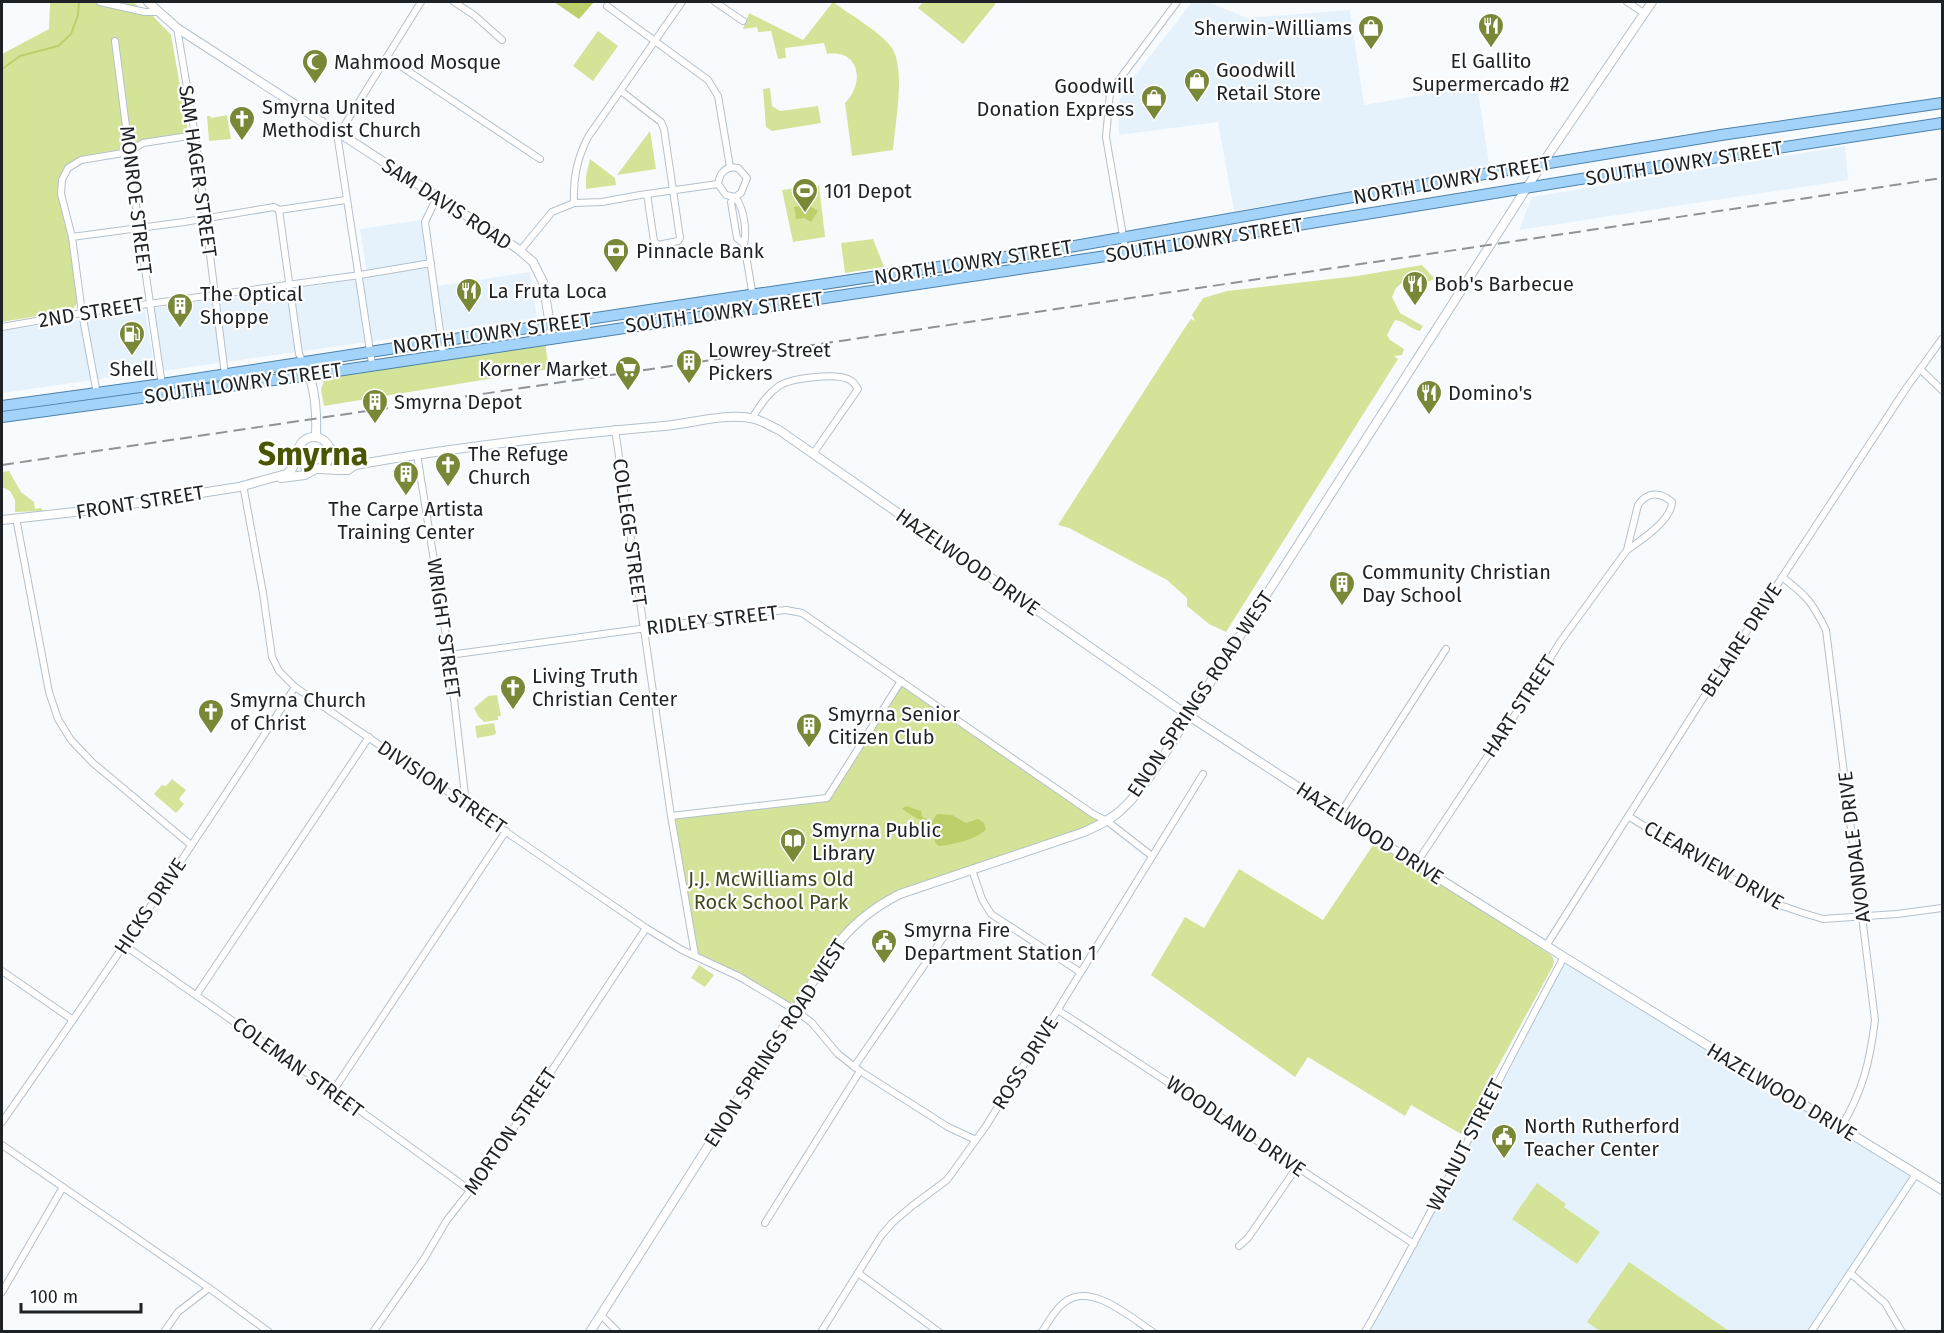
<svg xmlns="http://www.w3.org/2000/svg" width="1944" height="1333" font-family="'Fira Sans',sans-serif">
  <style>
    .built { fill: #e5f2fc }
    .green { fill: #d3e499 }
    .water { fill: #bbcf6b }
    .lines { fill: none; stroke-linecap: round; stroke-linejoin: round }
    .stream { stroke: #bbcf6b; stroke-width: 2 }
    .minor-casing { stroke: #b3c1cd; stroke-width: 8 }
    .tertiary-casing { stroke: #b3c1cd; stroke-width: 10 }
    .primary-casing { stroke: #4c82ab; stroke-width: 12 }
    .minor { stroke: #fff; stroke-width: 6 }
    .tertiary { stroke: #fff; stroke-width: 8 }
    .primary { stroke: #a3d3f8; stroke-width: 10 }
    .rail { stroke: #8f9397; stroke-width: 2; stroke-dasharray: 12 6; stroke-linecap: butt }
    .labels { text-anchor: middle; stroke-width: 4.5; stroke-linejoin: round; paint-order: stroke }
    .poi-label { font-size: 20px; fill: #1c2226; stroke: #fff; text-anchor: start }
    .street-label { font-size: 20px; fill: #1c2226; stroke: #fff }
    .park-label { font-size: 20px; fill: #40481f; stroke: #fff }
    .town-label { font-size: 32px; font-weight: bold; fill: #495500; stroke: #fff }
  </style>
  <rect width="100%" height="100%" fill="#f8fbfe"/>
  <g class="built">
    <polygon points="1192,2 1208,2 1247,18 1350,10 1364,105 1477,86 1490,169 1234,211 1218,122 1119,135 1118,104 1126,87"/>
    <polygon points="1845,146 1848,180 1519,230 1532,197"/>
    <polygon points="422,220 438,286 530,272 537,318 163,371 153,308 368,278 360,229"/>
    <polygon points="145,310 155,371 2,393 2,331"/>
    <polygon points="1564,957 1916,1174 1811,1331 1365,1332"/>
  </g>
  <g class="green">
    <path d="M50 2H133L139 7V15L151 14 171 35 188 131 186 134 132 144 131 141 123 149 83 156 76 160 61 176C64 218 73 260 78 302L72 310 2 322V54L49 29Z"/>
    <path d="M833 2C849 14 882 33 892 48 906 69 895 124 893 150L852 156 845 103C865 83 860 49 827 54L824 43 785 48 786 58 778 59 771 31 758 32 757 27 743 29 749 13 803 40Z"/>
    <polygon points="923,2 997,2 963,44 918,8"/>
    <polygon points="598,31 618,46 593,81 573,66"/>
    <polygon points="770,88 772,106 780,111 818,106 821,123 772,131 766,127 763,89"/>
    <polygon points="227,115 231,139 209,141 207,116 210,116 211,118"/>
    <polygon points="650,131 656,169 617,175"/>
    <polygon points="590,159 615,178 616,185 586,189 586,176"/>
    <polygon points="819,185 825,237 793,242 782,190"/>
    <polygon points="873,239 884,267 845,273 841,243"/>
    <path d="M1422 265 1435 279 1427 282 1405 280 1396 288 1392 297 1400 313 1423 326 1420 331C1410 329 1405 321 1395 320L1387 335 1390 340 1404 349 1402 355 1394 356 1398 359 1226 632 1209 624 1187 606V598L1167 580 1069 528 1058 525 1184 329 1191 319 1195 321 1192 315 1203 298 1227 291 1357 276Z"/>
    <polygon points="545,343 549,369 324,406 321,390 325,377"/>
    <polygon points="9,471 21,492 34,502 35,509 41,508 43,511 15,512 15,500 10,491 2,487 2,472"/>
    <polygon points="901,681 1107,821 910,891 860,919 795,1010 695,955 671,816 827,798"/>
    <polygon points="497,695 501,716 498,716 498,720 484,722 478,716 474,708 488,696"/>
    <polygon points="494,723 496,733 494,735 477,738 475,726"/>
    <polygon points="172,779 186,790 179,799 184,804 176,813 154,794 162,785 166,786"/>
    <polygon points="1375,842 1551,955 1554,960 1553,966 1461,1134 1411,1105 1405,1116 1308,1057 1295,1077 1151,975 1185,917 1204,928 1239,869 1323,920"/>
    <polygon points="699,965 714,975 705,987 691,978"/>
    <polygon points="1537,1183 1566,1204 1564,1207 1600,1232 1577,1264 1512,1219"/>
    <polygon points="1629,1262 1729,1331 1600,1331 1587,1322"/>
  </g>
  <g class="water">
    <polygon points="554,2 594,2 579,19"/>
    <polygon points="801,206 810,206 818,211 811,222 804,218 796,219 794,207"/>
    <path d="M906 806 921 811 922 817 932 821 937 814 952 815 966 823 978 819 984 823 986 829C979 839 951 845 939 846L935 843 932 824 916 818 902 809Z"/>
  </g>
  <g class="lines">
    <polyline class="stream" points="2,69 20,56 58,46 71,34 78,15 79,2"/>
    <defs>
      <g id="minor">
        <polyline points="100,2 145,12 158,12"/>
        <polyline points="454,2 474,15 502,40"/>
        <path d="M682 2 588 137C577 159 573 178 574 203L602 202 640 195 718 184"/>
        <polyline points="715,2 743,21"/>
        <polyline points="1627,2 1644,13"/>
        <polyline points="607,6 708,80 718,96 730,167"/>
        <polyline points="177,28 195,135 225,375"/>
        <polyline points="115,41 139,228 162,385"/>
        <polyline points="387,57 540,159"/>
        <polyline points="621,91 661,122 664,129 680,238 678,241 658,245 654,241 647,194"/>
        <polyline points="437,197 425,222 443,353"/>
        <polyline points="279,210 299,354 303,362"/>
        <polyline points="72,237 184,222 274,207 279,210 346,200"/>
        <path d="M744 244 737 238 731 202 735 197 726 195 718 184C720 172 726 166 738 168L747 178 741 193 735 197C744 208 747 230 744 244L755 308"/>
        <polyline points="520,251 552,212 574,203"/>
        <polyline points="1126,253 1106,137 1110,92 1177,2"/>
        <polyline points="2,327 82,313 360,275 431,263"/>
        <polyline points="372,364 338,140 339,134 421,2"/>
        <polyline points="1920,369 1942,390"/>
        <polyline points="97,394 82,313 72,237 61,194 62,180 68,168 81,160 129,152 143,143 195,135"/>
        <path d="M752 418C760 406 767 394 779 386 791 378 835 373 848 379 853 381 855 384 858 389L813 454"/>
        <polyline points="615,429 671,816 695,955"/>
        <polyline points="417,454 449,655 466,804"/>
        <polyline points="243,485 263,593 272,657 279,671 295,687 646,928 682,950 740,977 795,1010 812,1023 838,1054 860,1071 948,1127 976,1140"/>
        <polyline points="16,518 49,692 58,719 71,740 93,763 191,845"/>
        <path d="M1782 577C1807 596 1812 602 1826 630L1875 1020C1870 1061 1863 1091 1841 1127"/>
        <polyline points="449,655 742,615 786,610 802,613 1093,814 1107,821 1152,856"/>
        <polyline points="1340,814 1446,649"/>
        <polyline points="671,816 827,798 901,681"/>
        <polyline points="1628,816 1707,865 1780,905 1803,913 1823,919 1897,914 1942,908"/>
        <path d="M1416 864 1528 695 1560 642 1627 550 1638 505C1647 492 1660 491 1672 502 1672 520 1640 541 1627 550"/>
        <polyline points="972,870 982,899 991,914 1080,972"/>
        <polyline points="124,945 333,1091 471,1191"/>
        <polyline points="1546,946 1712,684 1907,387 1942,339"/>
        <polyline points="2,971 73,1020"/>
        <polyline points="197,994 369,737"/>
        <polyline points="1058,1010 1414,1244"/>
        <polyline points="854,1067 947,932"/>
        <polyline points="333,1091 506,831"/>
        <path d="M2 1122C102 979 201 834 295 687"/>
        <polyline points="2,1145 209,1288 269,1332"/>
        <polyline points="765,1223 860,1071"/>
        <polyline points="1239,1246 1248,1238 1297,1167"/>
        <polyline points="858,1273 939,1332"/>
        <polyline points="1850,1273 1885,1303 1902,1332"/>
        <polyline points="2,1292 63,1187"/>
        <polyline points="601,1315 618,1332"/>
        <polyline points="164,1332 178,1312 209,1288"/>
        <polyline points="373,1332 424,1259 447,1220 484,1173 646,928"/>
        <polyline points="821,1332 881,1236 892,1223 912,1206 947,1180 986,1126 1203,774"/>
        <path d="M1042 1332C1048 1322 1056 1308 1065 1302 1091 1282 1130 1317 1153 1332"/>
        <path d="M1365 1332C1435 1209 1497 1081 1564 957"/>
        <polyline points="1811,1332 1916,1174"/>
      </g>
      <g id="tertiary">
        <polyline points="148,2 177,28 518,249 533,262 543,282 552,337"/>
        <path d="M304 363C315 384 317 413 316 437"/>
        <circle cx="314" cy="453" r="16"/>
        <polyline points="329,447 342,460 355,465"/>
        <path d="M319 469 340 470H348L355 465C457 447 560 435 664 426 690 424 724 413 750 418 760 419 770 426 779 430L1189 716 1416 864 1564 957 1942 1190"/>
        <polyline points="281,478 305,475 314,470"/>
        <polyline points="2,520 93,510 239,487 286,474 292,469 298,457"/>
        <path d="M590 1332 833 950C851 925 872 908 900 894L1084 832C1097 826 1110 820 1120 811 1146 788 1164 754 1183 725L1542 164 1652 2"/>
      </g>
      <g id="primary">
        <polyline points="2,406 162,384 441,341 1052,250 1507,170 1721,135 1942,103"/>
        <polyline points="2,417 310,375 1126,253 1667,165 1942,123"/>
      </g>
    </defs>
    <use href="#minor" class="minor-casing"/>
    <use href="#tertiary" class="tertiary-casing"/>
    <use href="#primary" class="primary-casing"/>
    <use href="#minor" class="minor"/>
    <use href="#tertiary" class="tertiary"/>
    <use href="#primary" class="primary"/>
    <polyline class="rail" points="2,465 1942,178"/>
  </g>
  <defs>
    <symbol id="restaurant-pin" viewBox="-11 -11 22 30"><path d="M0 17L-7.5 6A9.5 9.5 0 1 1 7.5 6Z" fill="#798837" stroke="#fff"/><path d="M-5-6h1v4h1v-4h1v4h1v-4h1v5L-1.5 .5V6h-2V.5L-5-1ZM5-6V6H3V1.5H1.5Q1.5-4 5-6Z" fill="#fff"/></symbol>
    <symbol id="shop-pin" viewBox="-11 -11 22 30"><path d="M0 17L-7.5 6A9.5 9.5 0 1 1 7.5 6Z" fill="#798837" stroke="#fff"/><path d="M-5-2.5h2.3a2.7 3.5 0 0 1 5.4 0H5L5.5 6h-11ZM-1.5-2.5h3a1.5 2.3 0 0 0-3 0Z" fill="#fff"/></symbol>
    <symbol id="mosque-pin" viewBox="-11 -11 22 30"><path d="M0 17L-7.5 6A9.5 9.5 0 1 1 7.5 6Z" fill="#798837" stroke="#fff"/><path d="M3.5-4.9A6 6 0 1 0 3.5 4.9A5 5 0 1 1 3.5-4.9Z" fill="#fff"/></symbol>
    <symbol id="church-pin" viewBox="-11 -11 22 30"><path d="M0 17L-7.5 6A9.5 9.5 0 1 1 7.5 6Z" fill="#798837" stroke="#fff"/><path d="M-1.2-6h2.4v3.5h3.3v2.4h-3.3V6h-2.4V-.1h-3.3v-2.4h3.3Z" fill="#fff"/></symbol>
    <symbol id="stadium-pin" viewBox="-11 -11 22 30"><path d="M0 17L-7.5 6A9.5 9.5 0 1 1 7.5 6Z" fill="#798837" stroke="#fff"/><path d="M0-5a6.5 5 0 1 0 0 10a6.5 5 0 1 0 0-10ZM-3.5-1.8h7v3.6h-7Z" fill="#fff"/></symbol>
    <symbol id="bank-pin" viewBox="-11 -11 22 30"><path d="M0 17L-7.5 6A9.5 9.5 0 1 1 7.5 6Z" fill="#798837" stroke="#fff"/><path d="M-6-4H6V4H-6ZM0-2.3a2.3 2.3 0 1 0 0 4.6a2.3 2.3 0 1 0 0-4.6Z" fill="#fff"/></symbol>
    <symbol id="building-pin" viewBox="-11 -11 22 30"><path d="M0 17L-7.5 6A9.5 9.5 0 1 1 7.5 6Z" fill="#798837" stroke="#fff"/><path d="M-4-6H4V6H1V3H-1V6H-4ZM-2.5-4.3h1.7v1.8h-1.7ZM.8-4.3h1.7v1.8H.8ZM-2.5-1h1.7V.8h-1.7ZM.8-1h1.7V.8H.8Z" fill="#fff"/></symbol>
    <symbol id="fuel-pin" viewBox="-11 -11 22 30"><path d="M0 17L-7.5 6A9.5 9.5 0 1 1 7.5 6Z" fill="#798837" stroke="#fff"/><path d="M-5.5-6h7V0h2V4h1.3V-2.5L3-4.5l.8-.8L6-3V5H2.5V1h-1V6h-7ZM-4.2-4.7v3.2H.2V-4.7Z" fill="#fff"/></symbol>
    <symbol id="supermarket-pin" viewBox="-11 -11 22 30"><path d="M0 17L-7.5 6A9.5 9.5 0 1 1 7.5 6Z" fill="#798837" stroke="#fff"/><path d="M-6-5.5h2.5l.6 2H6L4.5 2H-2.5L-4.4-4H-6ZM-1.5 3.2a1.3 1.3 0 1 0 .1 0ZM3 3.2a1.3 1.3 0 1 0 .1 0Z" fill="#fff"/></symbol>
    <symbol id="library-pin" viewBox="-11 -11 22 30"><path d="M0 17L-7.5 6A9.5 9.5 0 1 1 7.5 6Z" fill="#798837" stroke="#fff"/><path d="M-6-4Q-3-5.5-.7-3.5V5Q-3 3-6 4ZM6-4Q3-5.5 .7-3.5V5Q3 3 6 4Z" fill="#fff"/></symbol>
    <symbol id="civic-pin" viewBox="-11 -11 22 30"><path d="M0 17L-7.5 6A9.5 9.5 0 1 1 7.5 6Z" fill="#798837" stroke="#fff"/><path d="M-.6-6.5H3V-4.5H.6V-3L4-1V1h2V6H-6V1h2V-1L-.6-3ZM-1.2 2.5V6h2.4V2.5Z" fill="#fff"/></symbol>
  </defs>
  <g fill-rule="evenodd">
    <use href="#restaurant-pin" x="1476" y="11" width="30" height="40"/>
    <use href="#shop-pin" x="1356" y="13" width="30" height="40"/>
    <use href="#mosque-pin" x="300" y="47" width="30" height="40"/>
    <use href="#shop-pin" x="1182" y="66" width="30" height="40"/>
    <use href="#shop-pin" x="1139" y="83" width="30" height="40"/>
    <use href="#church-pin" x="227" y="104" width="30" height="40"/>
    <use href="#stadium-pin" x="790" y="176" width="30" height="40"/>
    <use href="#bank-pin" x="601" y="236" width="30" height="40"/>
    <use href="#restaurant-pin" x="1400" y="269" width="30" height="40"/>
    <use href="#restaurant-pin" x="454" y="276" width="30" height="40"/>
    <use href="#building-pin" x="165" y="291" width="30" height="40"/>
    <use href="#fuel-pin" x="117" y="319" width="30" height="40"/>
    <use href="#building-pin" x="674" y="347" width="30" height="40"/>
    <use href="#supermarket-pin" x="613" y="354" width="30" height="40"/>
    <use href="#restaurant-pin" x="1414" y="378" width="30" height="40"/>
    <use href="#building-pin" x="360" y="387" width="30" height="40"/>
    <use href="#church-pin" x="433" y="450" width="30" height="40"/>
    <use href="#building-pin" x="391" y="459" width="30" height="40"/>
    <use href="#building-pin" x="1327" y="569" width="30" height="40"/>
    <use href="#church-pin" x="498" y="673" width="30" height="40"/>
    <use href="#church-pin" x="196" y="697" width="30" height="40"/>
    <use href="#building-pin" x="794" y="711" width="30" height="40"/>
    <use href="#library-pin" x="778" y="826" width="30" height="40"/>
    <use href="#civic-pin" x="869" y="927" width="30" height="40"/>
    <use href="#civic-pin" x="1489" y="1122" width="30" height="40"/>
  </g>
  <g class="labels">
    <g class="poi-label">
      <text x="1352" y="35" text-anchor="end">Sherwin-Williams</text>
      <text x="1491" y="68" text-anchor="middle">El Gallito<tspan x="1491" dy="23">Supermercado #2</tspan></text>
      <text x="334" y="69">Mahmood Mosque</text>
      <text x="1216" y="77">Goodwill<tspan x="1216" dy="23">Retail Store</tspan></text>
      <text x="1134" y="93" text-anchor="end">Goodwill<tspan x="1134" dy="23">Donation Express</tspan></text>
      <text x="262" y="114">Smyrna United<tspan x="262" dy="23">Methodist Church</tspan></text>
      <text x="824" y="198">101 Depot</text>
      <text x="636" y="258">Pinnacle Bank</text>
      <text x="1434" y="291">Bob's Barbecue</text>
      <text x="488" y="298">La Fruta Loca</text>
      <text x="200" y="301">The Optical<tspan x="200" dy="23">Shoppe</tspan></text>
      <text x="708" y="357">Lowrey Street<tspan x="708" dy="23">Pickers</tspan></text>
      <text x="132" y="376" text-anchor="middle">Shell</text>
      <text x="608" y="376" text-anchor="end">Korner Market</text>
      <text x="1448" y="400">Domino's</text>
      <text x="394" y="409">Smyrna Depot</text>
      <text x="468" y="461">The Refuge<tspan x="468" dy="23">Church</tspan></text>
      <text x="406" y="516" text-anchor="middle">The Carpe Artista<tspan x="406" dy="23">Training Center</tspan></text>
      <text x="1362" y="579">Community Christian<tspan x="1362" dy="23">Day School</tspan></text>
      <text x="532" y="683">Living Truth<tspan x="532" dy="23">Christian Center</tspan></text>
      <text x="230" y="707">Smyrna Church<tspan x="230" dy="23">of Christ</tspan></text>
      <text x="828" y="721">Smyrna Senior<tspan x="828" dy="23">Citizen Club</tspan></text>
      <text x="812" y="837">Smyrna Public<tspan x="812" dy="23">Library</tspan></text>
      <text x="904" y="937">Smyrna Fire<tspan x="904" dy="23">Department Station 1</tspan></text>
      <text x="1524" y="1133">North Rutherford<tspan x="1524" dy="23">Teacher Center</tspan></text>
    </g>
    <g class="street-label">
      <text transform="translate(1684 163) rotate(-9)" y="7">SOUTH LOWRY STREET</text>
      <text transform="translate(198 171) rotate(82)" y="7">SAM HAGER STREET</text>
      <text transform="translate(1452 180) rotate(-10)" y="7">NORTH LOWRY STREET</text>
      <text transform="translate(136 200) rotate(83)" y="7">MONROE STREET</text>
      <text transform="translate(447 204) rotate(33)" y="7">SAM DAVIS ROAD</text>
      <text transform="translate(1204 240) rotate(-9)" y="7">SOUTH LOWRY STREET</text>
      <text transform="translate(973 262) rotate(-9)" y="7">NORTH LOWRY STREET</text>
      <text transform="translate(91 312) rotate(-9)" y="7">2ND STREET</text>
      <text transform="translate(724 312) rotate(-8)" y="7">SOUTH LOWRY STREET</text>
      <text transform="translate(492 333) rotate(-8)" y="7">NORTH LOWRY STREET</text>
      <text transform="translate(243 383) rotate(-8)" y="7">SOUTH LOWRY STREET</text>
      <text transform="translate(140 502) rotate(-9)" y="7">FRONT STREET</text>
      <text transform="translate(630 532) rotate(82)" y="7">COLLEGE STREET</text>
      <text transform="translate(968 562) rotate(35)" y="7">HAZELWOOD DRIVE</text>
      <text transform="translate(712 620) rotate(-7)" y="7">RIDLEY STREET</text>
      <text transform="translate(444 628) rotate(82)" y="7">WRIGHT STREET</text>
      <text transform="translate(1741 640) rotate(-57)" y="7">BELAIRE DRIVE</text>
      <text transform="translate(1200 694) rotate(-56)" y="7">ENON SPRINGS ROAD WEST</text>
      <text transform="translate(1519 706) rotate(-57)" y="7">HART STREET</text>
      <text transform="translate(442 787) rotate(34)" y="7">DIVISION STREET</text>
      <text transform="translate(1370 833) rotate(33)" y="7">HAZELWOOD DRIVE</text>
      <text transform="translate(1854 847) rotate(-97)" y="7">AVONDALE DRIVE</text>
      <text transform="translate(1714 865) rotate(30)" y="7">CLEARVIEW DRIVE</text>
      <text transform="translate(150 906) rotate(-56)" y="7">HICKS DRIVE</text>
      <text transform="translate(775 1043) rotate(-57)" y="7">ENON SPRINGS ROAD WEST</text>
      <text transform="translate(1025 1063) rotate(-58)" y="7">ROSS DRIVE</text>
      <text transform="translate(298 1067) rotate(36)" y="7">COLEMAN STREET</text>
      <text transform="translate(1782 1092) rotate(31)" y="7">HAZELWOOD DRIVE</text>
      <text transform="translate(1236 1126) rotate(34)" y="7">WOODLAND DRIVE</text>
      <text transform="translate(510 1131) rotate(-56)" y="7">MORTON STREET</text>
      <text transform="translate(1465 1145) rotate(-63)" y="7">WALNUT STREET</text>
    </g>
    <g class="park-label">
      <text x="771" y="886">J.J. McWilliams Old<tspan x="771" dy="23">Rock School Park</tspan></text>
    </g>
    <g class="town-label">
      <text x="313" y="465">Smyrna</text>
    </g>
  </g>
  <rect width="1944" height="1333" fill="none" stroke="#1c2226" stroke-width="6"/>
  <path d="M21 1303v9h120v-9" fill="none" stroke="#1c2226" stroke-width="3"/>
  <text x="30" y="1303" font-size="18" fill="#1c2226" stroke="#ffffff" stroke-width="4.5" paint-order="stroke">100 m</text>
</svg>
